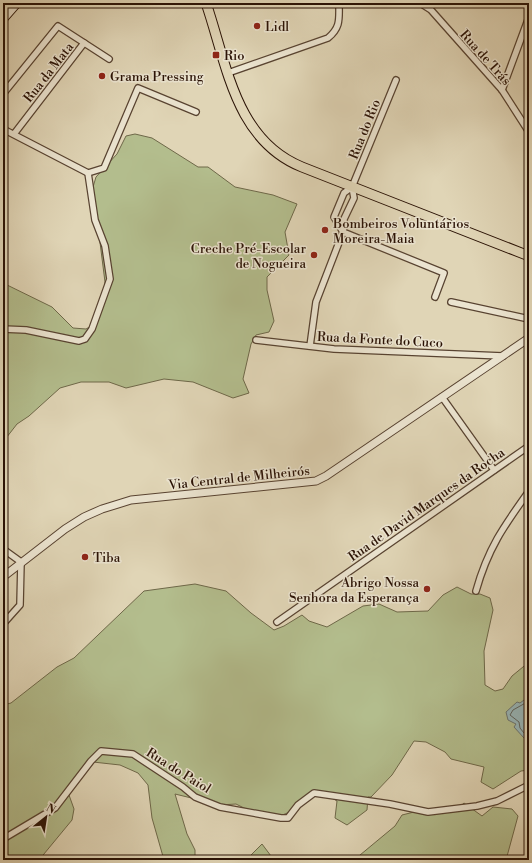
<svg xmlns="http://www.w3.org/2000/svg" width="532" height="863" font-family="'Libre Bodoni',serif">
  <style>
    .green { fill: #b3bd8d; stroke: #6e6849 }
    .water { fill: #98b6b8; stroke: #6c7470 }
    .lines { fill: none; stroke-linecap: round; stroke-linejoin: round }
    .shore { stroke: #61645e; stroke-width: 1 }
    .minor-casing { stroke: #584331; stroke-width: 8 }
    .tertiary-casing { stroke: #584331; stroke-width: 9 }
    .secondary-casing { stroke: #2a1205; stroke-width: 10 }
    .primary-casing { stroke: #2a1205; stroke-width: 11 }
    .minor { stroke: #ebe4d0; stroke-width: 5.5 }
    .tertiary { stroke: #ebe4d0; stroke-width: 7 }
    .secondary { stroke: #ebe4d0; stroke-width: 8 }
    .primary { stroke: #e0d5b6; stroke-width: 9 }
    .poi-dot { fill: #8f2418; stroke: #ebe4d0; stroke-width: 1.5 }
    .labels { text-anchor: middle; stroke-width: 3; stroke-linejoin: round; paint-order: stroke }
    .poi-label { font-size: 13px; fill: #2a1205; stroke: #ebe4d0; text-anchor: start }
    .street-label { font-size: 13px; fill: #2a1205; stroke: #ebe4d0 }
  </style>
  <rect width="100%" height="100%" fill="#e0d5b6"/>
  <filter id="stains"><feTurbulence type="fractalNoise" baseFrequency=".005" numOctaves="4"/><feColorMatrix values="0 0 0 0 .2 0 0 0 0 .09 0 0 0 0 .02 0 0 0 .5 -.17"/></filter>
  <radialGradient id="worn" r=".72"><stop offset=".6" stop-color="#630" stop-opacity="0"/><stop offset="1" stop-color="#630" stop-opacity=".3"/></radialGradient>
  <g class="green">
    <polygon points="135,134 152,138 198,167 208,167 235,187 273,195 297,204 285,232 289,255 267,277 267,290 274,321 269,332 256,335 251,344 243,379 249,393 233,398 193,382 164,379 126,388 109,382 81,382 60,388 29,416 17,424 3,442 3,283 52,307 73,328 86,329 93,325 103,298 105,282 93,187 96,177 117,154 126,136"/>
    <polygon points="195,584 226,591 251,613 274,630 284,626 302,615 309,621 327,627 363,606 379,604 397,612 428,611 443,595 457,587 471,594 480,594 490,598 493,610 484,651 485,685 495,691 503,689 512,676 529,662 529,770 521,771 493,789 481,782 484,767 451,759 445,752 426,742 414,741 392,775 371,797 368,797 367,810 347,825 335,818 337,801 324,793 308,795 292,811 280,816 250,811 236,804 220,805 175,794 187,834 195,850 195,860 164,860 152,818 148,785 138,773 120,765 93,762 77,780 69,795 74,809 72,820 39,860 3,860 3,705 11,703 57,667 74,658 144,591"/>
    <polygon points="464,803 482,816 493,807 512,809 518,816 506,860 354,860 395,826 402,815 418,811 455,811"/>
    <polygon points="262,844 274,860 246,860"/>
  </g>
  <polygon class="water" points="529,693 529,736 524,738 514,727 516,724 508,720 506,712 517,702 520,703 528,697 527,694"/>
  <g class="lines">
    <polyline class="shore" points="529,701 513,710 510,715 519,722 520,728 524,733 529,733"/>
    <defs>
      <g id="minor">
        <polyline points="420,3 431,10 502,90 529,132"/>
        <path d="M228 73 328 38C341 27 339 19 339 3"/>
        <polyline points="502,90 529,17"/>
        <polyline points="3,94 58,26 109,59"/>
        <polyline points="3,129 88,173 104,168 138,88 196,112"/>
        <polyline points="14,134 84,43"/>
        <polyline points="343,232 444,273 435,297"/>
        <polyline points="343,232 334,217 344,193 352,187"/>
        <polyline points="451,302 529,319"/>
        <polyline points="3,329 26,330 79,341 85,339 92,329 110,279 105,246 95,220 88,173"/>
        <polyline points="256,340 334,349 503,356"/>
        <polyline points="310,346 316,302 343,232 344,219 354,198 352,187 396,80"/>
        <polyline points="442,397 494,470"/>
        <polyline points="3,549 21,562 20,605 3,624"/>
        <path d="M476 591C488 548 504 526 529 491"/>
        <polyline points="277,622 529,446"/>
        <polyline points="3,839 55,808 91,761 101,751 133,754 183,787 195,797 220,807 281,818 288,818 298,805 314,793 390,804 428,812 477,806 497,801 529,785"/>
      </g>
      <polyline id="tertiary" points="3,577 65,529 84,517 102,509 131,500 316,481 326,476 529,338"/>
      <polyline id="secondary" points="3,19 17,3"/>
      <path id="primary" d="M206 3C227 64 235 140 302 167L529 256"/>
    </defs>
    <use href="#minor" class="minor-casing"/>
    <use href="#tertiary" class="tertiary-casing"/>
    <use href="#secondary" class="secondary-casing"/>
    <use href="#primary" class="primary-casing"/>
    <use href="#minor" class="minor"/>
    <use href="#tertiary" class="tertiary"/>
    <use href="#secondary" class="secondary"/>
    <use href="#primary" class="primary"/>
  </g>
  <g class="poi-dot">
    <circle cx="257" cy="26" r="4"/>
    <rect x="212" y="51" width="8" height="8" rx="2"/>
    <circle cx="102" cy="76" r="4"/>
    <circle cx="325" cy="230" r="4"/>
    <circle cx="314" cy="255" r="4"/>
    <circle cx="85" cy="557" r="4"/>
    <circle cx="427" cy="589" r="4"/>
  </g>
  <g class="labels">
    <g class="poi-label">
      <text x="265" y="31">Lidl</text>
      <text x="224" y="60">Rio</text>
      <text x="110" y="81">Grama Pressing</text>
      <text x="333" y="228">Bombeiros Voluntários<tspan x="333" dy="15">Moreira-Maia</tspan></text>
      <text x="306" y="253" text-anchor="end">Creche Pré-Escolar<tspan x="306" dy="15">de Nogueira</tspan></text>
      <text x="93" y="562">Tiba</text>
      <text x="419" y="587" text-anchor="end">Abrigo Nossa<tspan x="419" dy="15">Senhora da Esperança</tspan></text>
    </g>
    <g class="street-label">
      <text transform="translate(486 57) rotate(48)" y="5">Rua de Trás</text>
      <text transform="translate(48 72) rotate(-52)" y="5">Rua da Mata</text>
      <text transform="translate(364 129) rotate(-68)" y="5">Rua do Rio</text>
      <text transform="translate(380 339) rotate(3)" y="5">Rua da Fonte do Cuco</text>
      <text transform="translate(239 477) rotate(-6)" y="5">Via Central de Milheirós</text>
      <text transform="translate(426 504) rotate(-35)" y="5">Rua de David Marques da Rocha</text>
      <text transform="translate(179 770) rotate(32)" y="5">Rua do Paiol</text>
    </g>
  </g>
  <rect width="532" height="863" fill="none" stroke="#e0d5b6" stroke-width="16"/>
  <rect x="4" y="4" width="524" height="855" fill="none" stroke="#2a1205" stroke-width="2"/>
  <rect x="8" y="8" width="516" height="847" fill="none" stroke="#2a1205"/>
  <g transform="translate(46 817) rotate(30)" stroke="#ebe4d0" stroke-width="3" paint-order="stroke">
  <path d="M0-3L7 15L0 10L-7 15Z" fill="#2a1205"/>
  <text y="-6" font-size="11" font-weight="bold" text-anchor="middle" fill="#2a1205">N</text>
  </g>
  <rect width="100%" height="100%" filter="url(#stains)"/>
  <rect width="100%" height="100%" fill="url(#worn)"/>
</svg>
